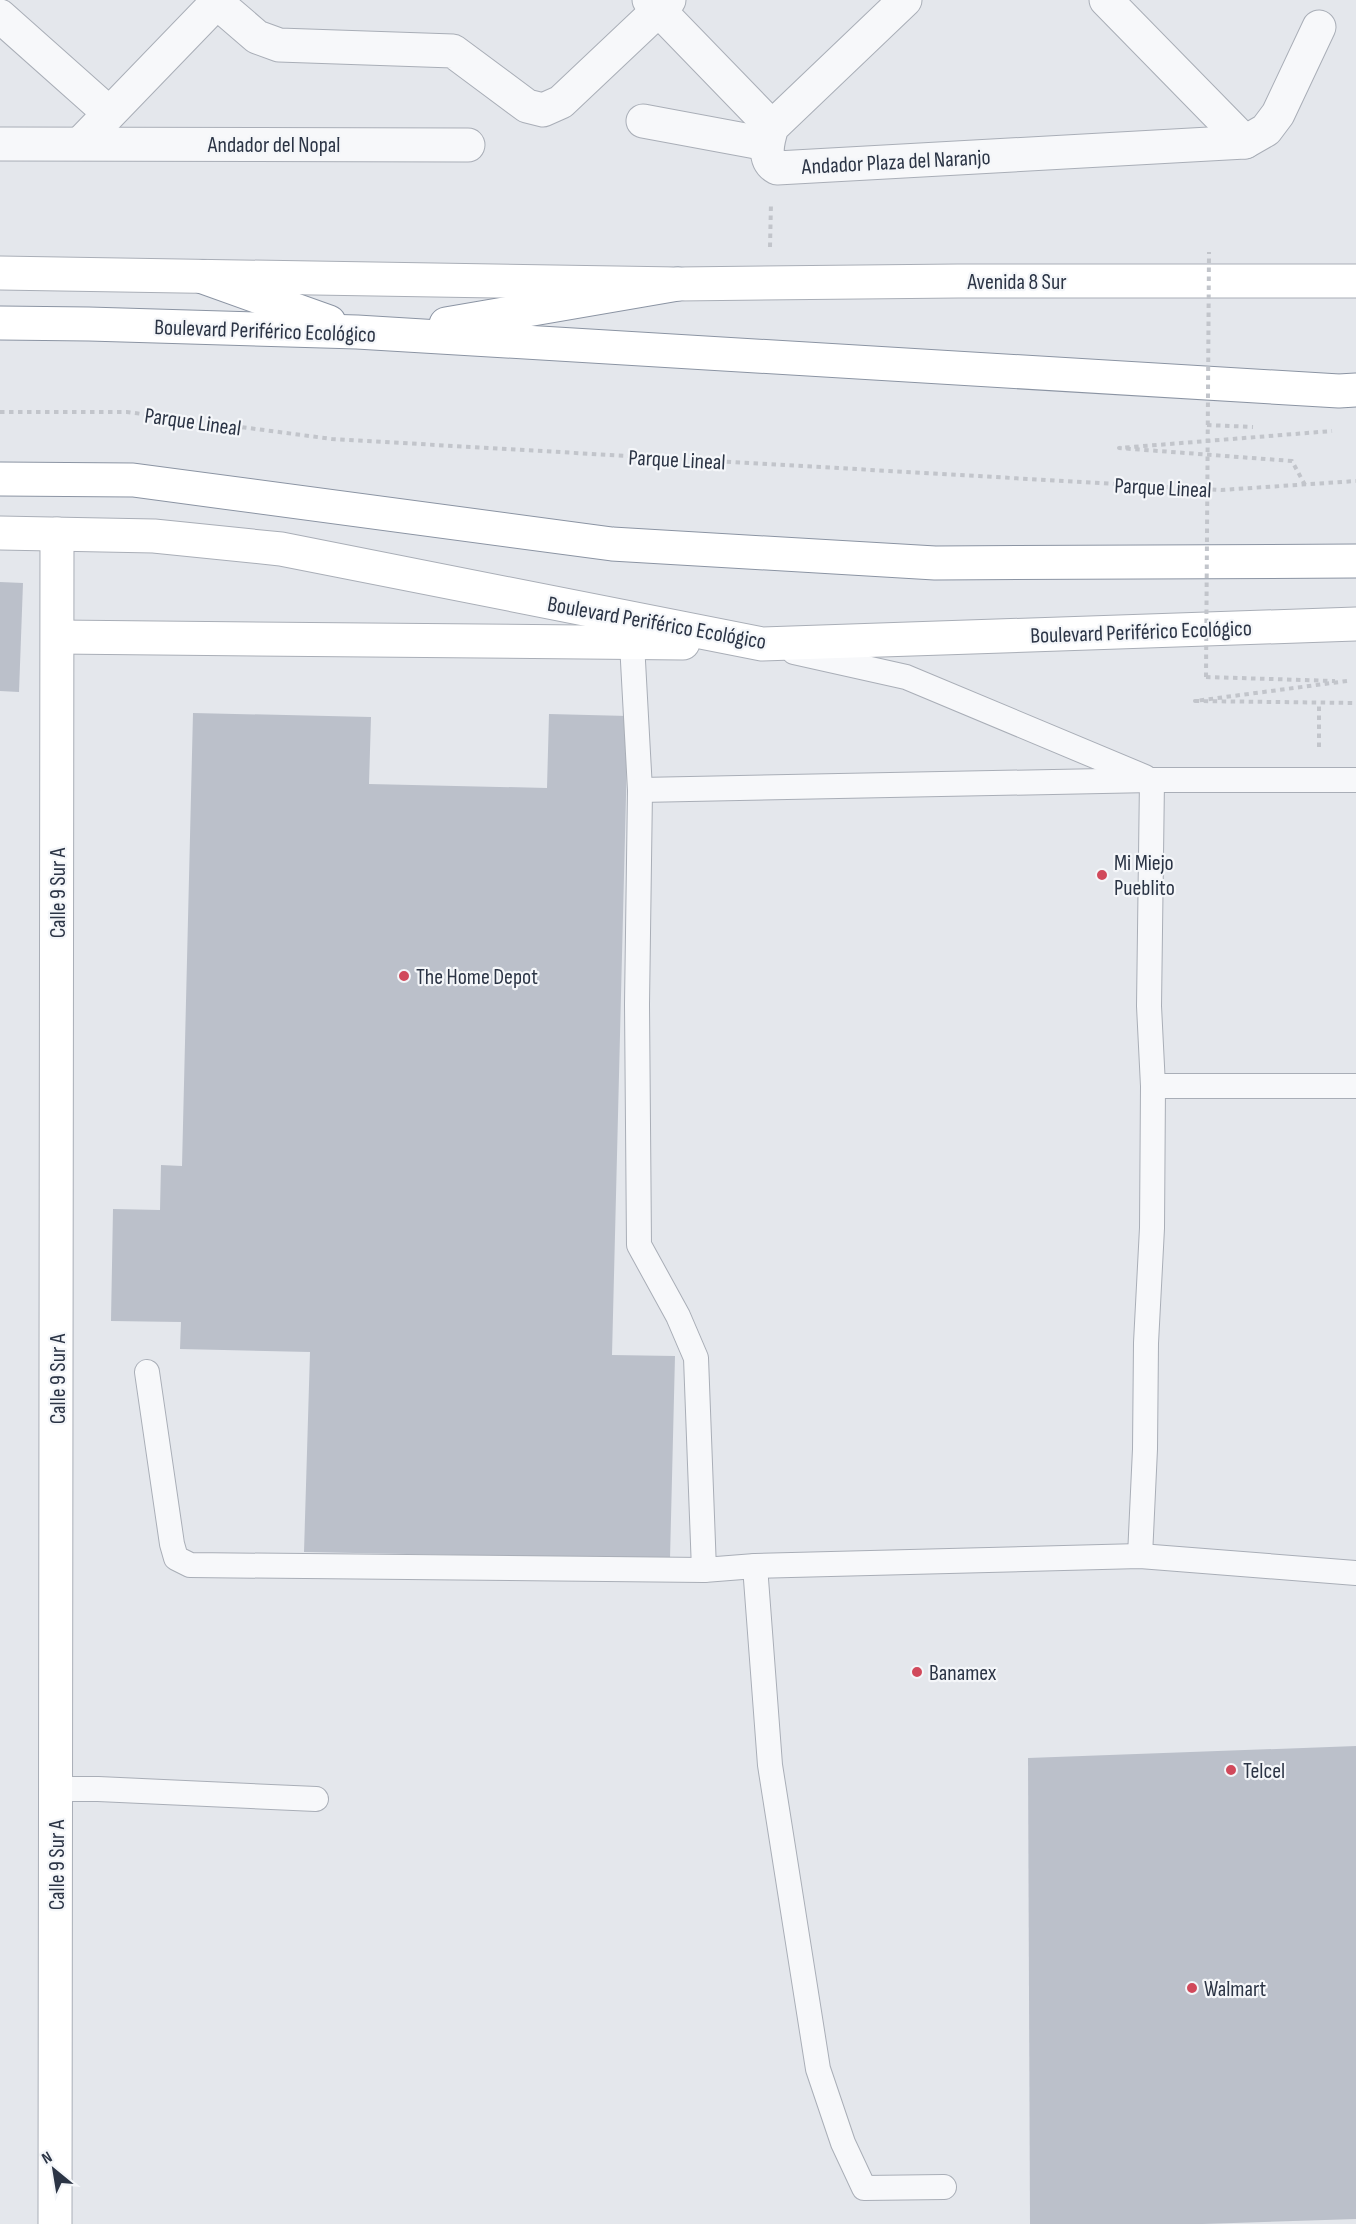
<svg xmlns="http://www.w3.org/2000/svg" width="1356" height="2224" font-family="'Sofia Sans Condensed',sans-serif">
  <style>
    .building { fill: #bbc0ca }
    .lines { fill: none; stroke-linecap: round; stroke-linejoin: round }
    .lane-casing { stroke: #a9aeb7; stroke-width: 26 }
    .street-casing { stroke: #a9aeb7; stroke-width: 35 }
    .secondary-casing { stroke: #a9aeb7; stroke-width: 35 }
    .highway-casing { stroke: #8b94a3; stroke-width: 35 }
    .path { stroke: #c2c5cb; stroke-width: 4; stroke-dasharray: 4.5 4.5; stroke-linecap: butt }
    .lane { stroke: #f7f8fa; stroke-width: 24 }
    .street { stroke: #f7f8fa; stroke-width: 33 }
    .secondary { stroke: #fff; stroke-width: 33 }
    .highway { stroke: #fff; stroke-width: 33 }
    .path-bridge { stroke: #c2c5cb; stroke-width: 4; stroke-dasharray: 4.5 4.5; stroke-linecap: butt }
    .poi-dot { fill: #d1495b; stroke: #f4f6f9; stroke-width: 2 }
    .labels { text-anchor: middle; stroke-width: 4.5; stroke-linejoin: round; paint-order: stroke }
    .street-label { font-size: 22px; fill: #2b3445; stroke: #f4f6f9 }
    .poi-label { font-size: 22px; fill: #2b3445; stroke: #f4f6f9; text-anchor: start }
  </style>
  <rect width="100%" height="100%" fill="#e4e7ec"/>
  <g class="building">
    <polygon points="0,582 23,583 19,692 0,691"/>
    <polygon points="193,713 371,717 369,784 547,788 549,714 628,716 612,1355 675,1356 670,1559 304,1552 310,1352 180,1349 181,1322 111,1321 113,1209 160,1210 161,1165 182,1166"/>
    <polygon points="1356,1746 1356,2219 1203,2224 1030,2224 1028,1758"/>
  </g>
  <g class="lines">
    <defs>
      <g id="lane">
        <polyline points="632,643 640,790 637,1004 639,1245 678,1316 696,1358 704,1570"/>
        <polyline points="794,652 906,677 1145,777"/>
        <polyline points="640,790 1152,780 1356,780"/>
        <polyline points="1153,1086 1356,1086"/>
        <polyline points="147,1372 172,1544 176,1558 190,1565 704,1570 755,1566 1140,1556 1356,1573"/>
        <polyline points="1140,1556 1145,1449 1146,1343 1152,1228 1153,1086 1149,1006 1152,780"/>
        <polyline points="755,1566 770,1765 818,2069 843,2143 864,2188 944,2187"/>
        <polyline points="56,1789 98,1789 316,1799"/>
      </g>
      <g id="street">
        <polyline points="214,0 257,37 279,45 453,51 527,106 543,110 561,102 669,0"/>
        <polyline points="649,0 772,127"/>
        <path d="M905 0 772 127C768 140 762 160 777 168L1245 142 1266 130 1278 114 1319 27"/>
        <polyline points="1106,0 1245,142"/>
        <polyline points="0,16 109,113"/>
        <polyline points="643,121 767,144"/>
        <polyline points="81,143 219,0"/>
        <polyline points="0,144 468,145"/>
      </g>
      <g id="secondary">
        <polyline points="0,273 678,284 958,281 1356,281"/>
        <polyline points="0,533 154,536 281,549 762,644 1356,624"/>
        <polyline points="58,637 683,643"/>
        <polyline points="55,2224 57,534"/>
      </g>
      <g id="highway">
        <polyline points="203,277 329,322"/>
        <polyline points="0,323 89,324 357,332 1339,391 1356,390"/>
        <polyline points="446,324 678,284"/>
        <polyline points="0,479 133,480 612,544 935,563 1356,561"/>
      </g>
    </defs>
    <use href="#lane" class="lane-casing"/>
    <use href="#street" class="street-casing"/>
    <use href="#secondary" class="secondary-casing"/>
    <use href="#highway" class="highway-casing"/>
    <g class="path">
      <polyline points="770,247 771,203"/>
      <polyline points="0,412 127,412 332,439 1221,490 1356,481"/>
      <polyline points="1207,425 1253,427"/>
      <polyline points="1305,485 1292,461 1119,448 1332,431"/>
      <polyline points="1206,677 1335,681"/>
      <polyline points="1347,681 1195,701 1356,703"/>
      <polyline points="1319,747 1319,703"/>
    </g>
    <use href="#lane" class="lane"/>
    <use href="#street" class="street"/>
    <use href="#secondary" class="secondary"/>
    <use href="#highway" class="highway"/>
    <polyline class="path-bridge" points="1206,677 1209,252"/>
  </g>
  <g class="poi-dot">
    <circle cx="1102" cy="875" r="6"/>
    <circle cx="404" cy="976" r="6"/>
    <circle cx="917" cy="1672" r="6"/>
    <circle cx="1231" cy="1770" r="6"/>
    <circle cx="1192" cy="1988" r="6"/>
  </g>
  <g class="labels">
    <g class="street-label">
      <text x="274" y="152">Andador del Nopal</text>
      <text transform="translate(896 161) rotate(-3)" y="8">Andador Plaza del Naranjo</text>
      <text x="1017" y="289">Avenida 8 Sur</text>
      <text transform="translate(265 330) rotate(2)" y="8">Boulevard Periférico Ecológico</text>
      <text transform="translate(193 421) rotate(8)" y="8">Parque Lineal</text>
      <text transform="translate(677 459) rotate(3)" y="8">Parque Lineal</text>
      <text transform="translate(1163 487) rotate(3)" y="8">Parque Lineal</text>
      <text transform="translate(657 622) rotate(10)" y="8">Boulevard Periférico Ecológico</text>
      <text transform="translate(1141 631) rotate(-2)" y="8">Boulevard Periférico Ecológico</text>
      <text transform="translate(57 893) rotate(-90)" y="8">Calle 9 Sur A</text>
      <text transform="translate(57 1379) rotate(-90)" y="8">Calle 9 Sur A</text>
      <text transform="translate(56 1865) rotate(-90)" y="8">Calle 9 Sur A</text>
    </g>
    <g class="poi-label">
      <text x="1114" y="870">Mi Miejo<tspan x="1114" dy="25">Pueblito</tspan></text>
      <text x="416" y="984">The Home Depot</text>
      <text x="929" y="1680">Banamex</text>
      <text x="1243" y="1778">Telcel</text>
      <text x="1204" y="1996">Walmart</text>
    </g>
  </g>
  <g transform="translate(54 2170) rotate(330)" stroke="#f4f6f9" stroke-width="4.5" paint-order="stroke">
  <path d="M0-4.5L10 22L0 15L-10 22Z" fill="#2b3445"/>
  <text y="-9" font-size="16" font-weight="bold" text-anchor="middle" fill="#2b3445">N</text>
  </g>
</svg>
